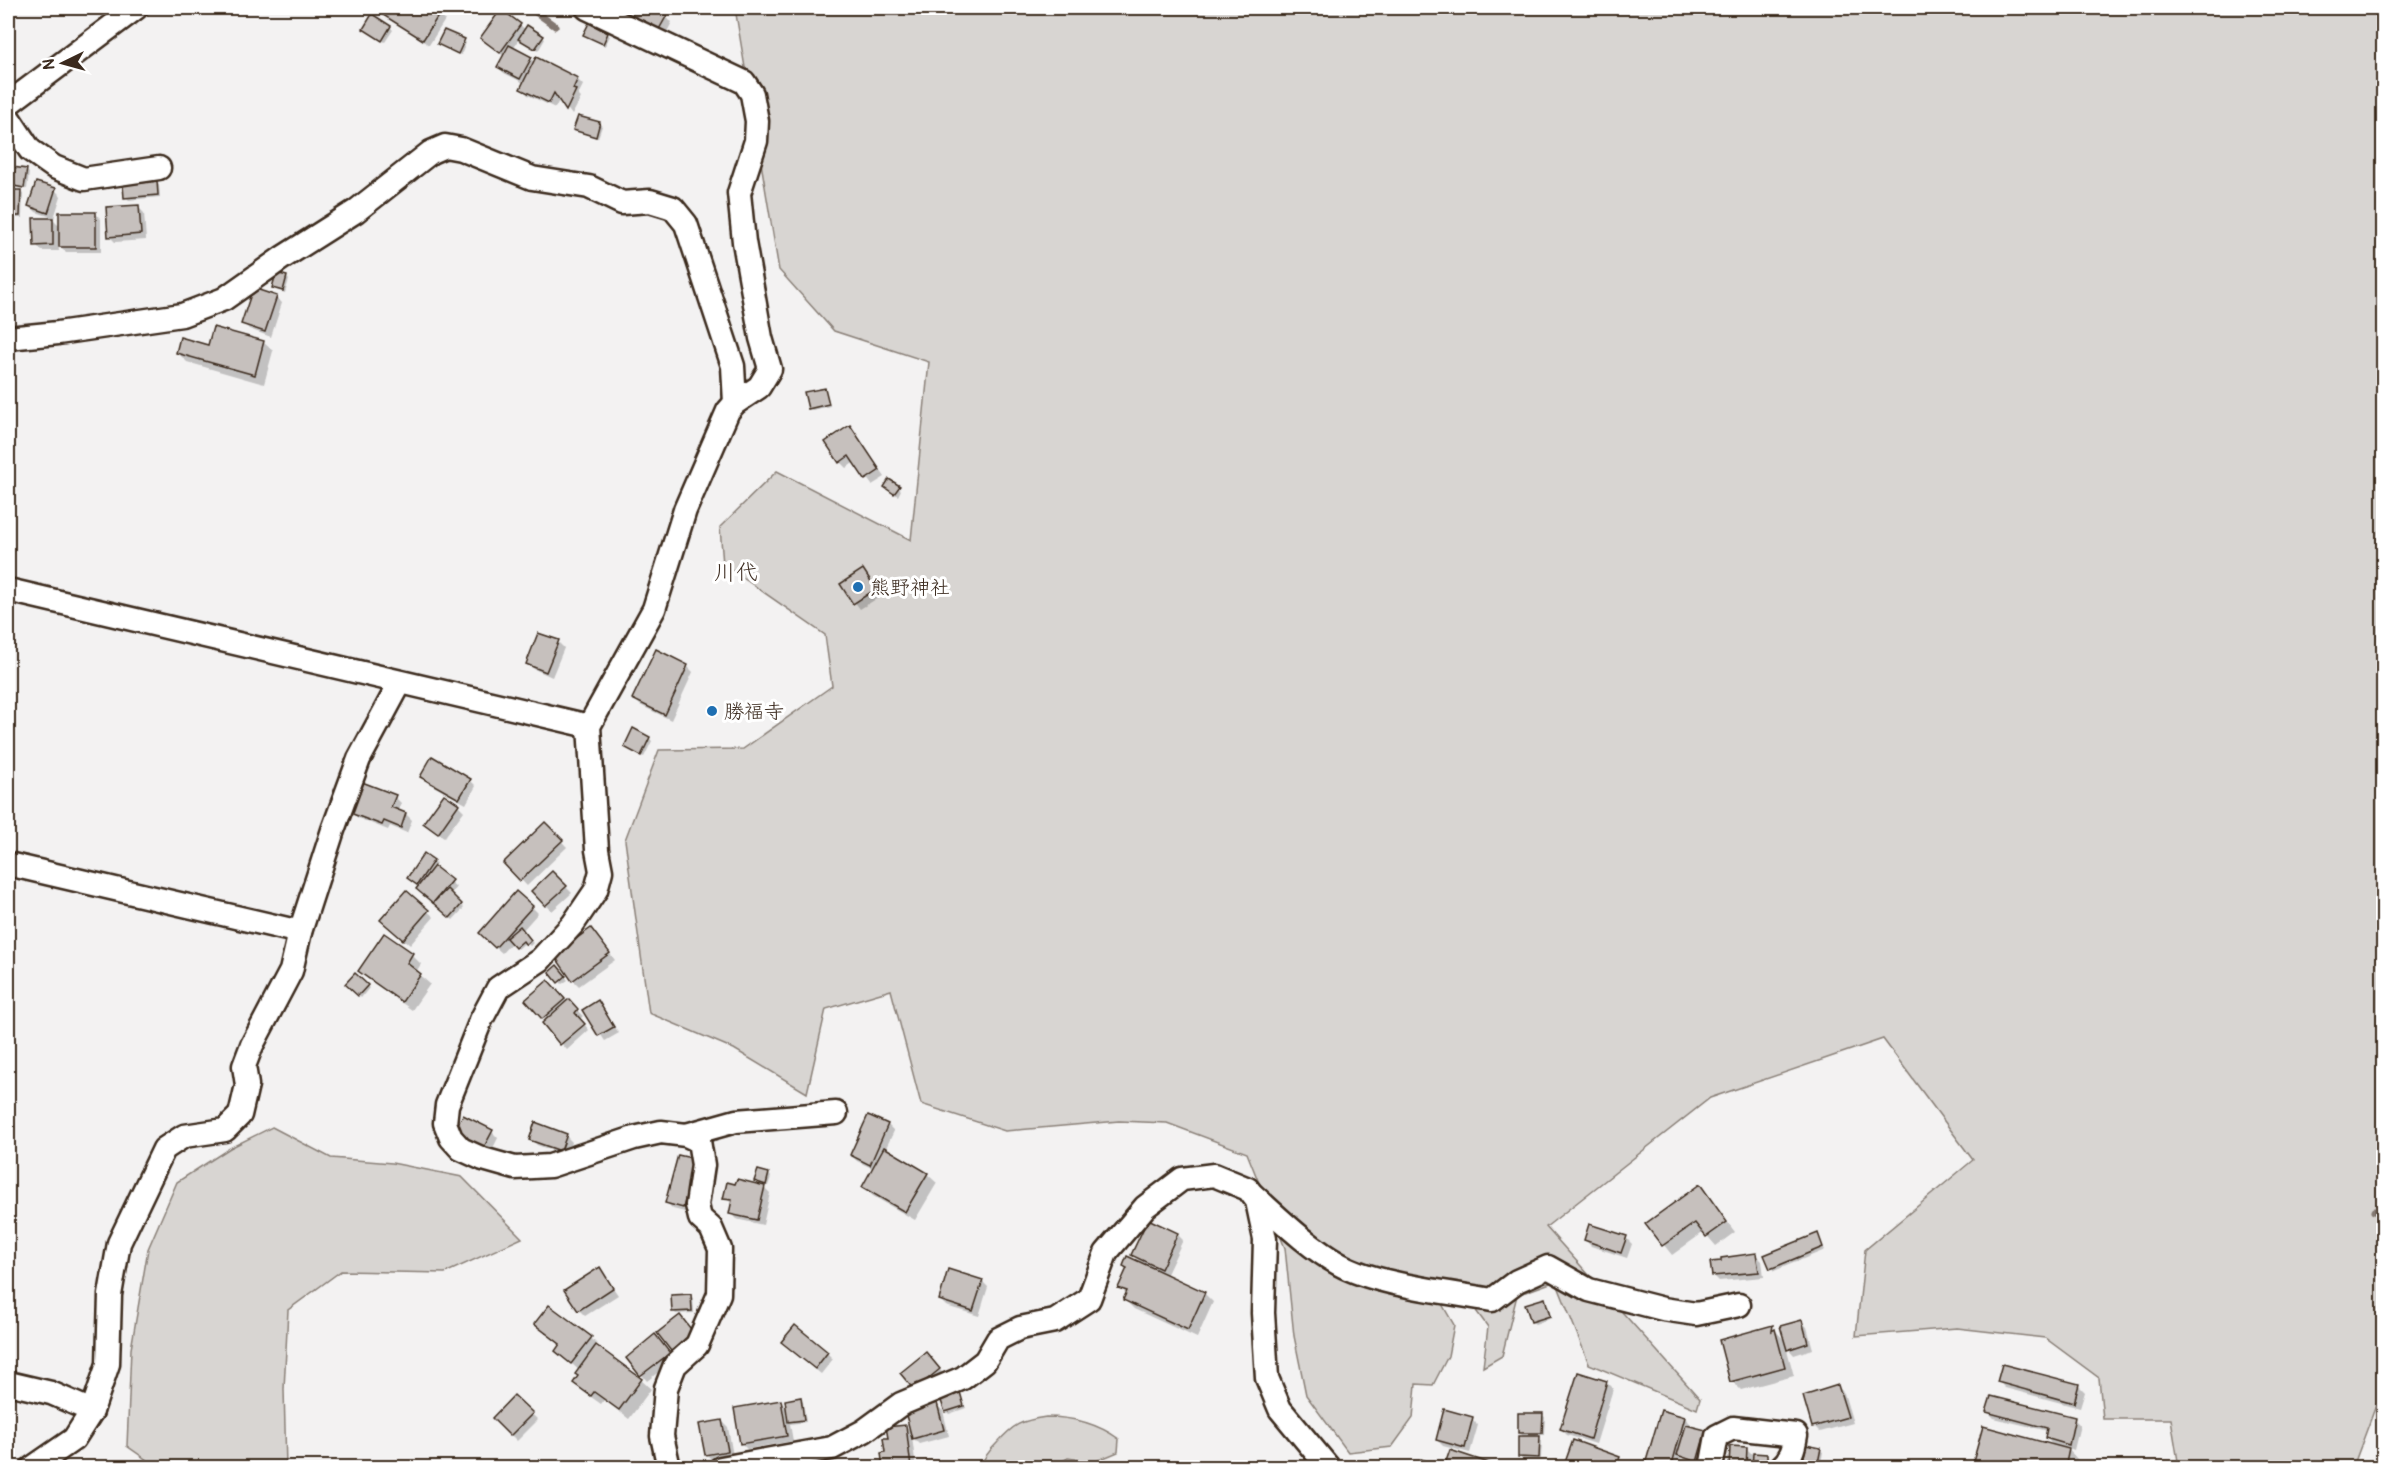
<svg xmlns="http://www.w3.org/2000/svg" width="2391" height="1475" font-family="Pangolin,'Klee One',sans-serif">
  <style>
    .green { fill: #d8d5d2; stroke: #8a8078; stroke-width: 1.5 }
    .shadow { fill: #0003 }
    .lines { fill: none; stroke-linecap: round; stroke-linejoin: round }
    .stream { stroke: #827770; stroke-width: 7 }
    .building { fill: #c6c0bd; stroke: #3b2a1e; stroke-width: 1.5 }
    .minor-casing { stroke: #3b2a1e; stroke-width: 27 }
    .minor { stroke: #fff; stroke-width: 22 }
    .poi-dot { fill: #1f6fb2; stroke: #fff; stroke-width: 2 }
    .labels { text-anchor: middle; stroke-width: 6; stroke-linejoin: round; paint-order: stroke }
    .poi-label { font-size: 20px; fill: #3b2a1e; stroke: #fff; text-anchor: start }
    .quarter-label { font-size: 22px; fill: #3b2a1e; stroke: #fff }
  </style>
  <rect width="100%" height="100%" fill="#f3f2f2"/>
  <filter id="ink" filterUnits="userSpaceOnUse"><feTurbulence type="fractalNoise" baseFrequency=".0167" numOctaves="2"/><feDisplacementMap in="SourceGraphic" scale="12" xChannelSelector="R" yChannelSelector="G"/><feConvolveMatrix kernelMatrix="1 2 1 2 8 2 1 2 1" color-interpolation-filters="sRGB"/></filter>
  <g filter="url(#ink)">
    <g class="green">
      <polygon points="735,8 2383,8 2384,1400 2378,1400 2353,1467 2179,1467 2171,1419 2103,1419 2099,1378 2045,1338 1957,1328 1856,1336 1865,1250 1973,1160 1883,1039 1710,1098 1546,1227 1700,1399 1697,1409 1589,1364 1556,1281 1517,1295 1502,1356 1483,1367 1488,1327 1463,1293 1431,1285 1454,1325 1448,1356 1433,1385 1416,1384 1413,1418 1392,1447 1348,1452 1306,1395 1294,1336 1285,1248 1247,1153 1167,1123 1119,1121 1005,1131 921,1104 891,990 826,1009 807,1093 734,1049 649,1013 625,840 659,750 743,749 832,686 825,635 723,564 720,527 777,471 911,540 929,362 834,331 779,270"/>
      <polygon points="272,1127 331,1158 392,1163 462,1177 522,1238 445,1273 341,1271 288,1310 284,1389 286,1467 157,1467 127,1446 131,1349 148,1249 177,1182 230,1148"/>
      <path d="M1046 1417C1074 1417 1097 1423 1119 1439L1118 1452 1094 1462 1068 1458 1051 1467H980C984 1457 989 1451 997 1443 1014 1424 1020 1421 1046 1417Z"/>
    </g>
    <g class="shadow">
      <polygon points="384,8 428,8 445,20 429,45 387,18 381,12"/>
      <polygon points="611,8 650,8 672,22 665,36"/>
      <polygon points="520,25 526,30 545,39 538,51 520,39 513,49 535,62 577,79 583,85 578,95 581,98 572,115 560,99 555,108 528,95 522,89 524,83 504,73 498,67 504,56 488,44"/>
      <polygon points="390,27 393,30 385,42 367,31"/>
      <polygon points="607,34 610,36 605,46 585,35"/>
      <polygon points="464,41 466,43 461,55 442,46"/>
      <polygon points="599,124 602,126 598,138 575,130"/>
      <polygon points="27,171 29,173 27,189 13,187 8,182 8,188 8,181 11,184"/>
      <polygon points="157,183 159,185 160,197 129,200 126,197"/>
      <polygon points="55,190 61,196 54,218 36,212 30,206"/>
      <polygon points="8,191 20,192 23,194 22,218 10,218 8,215"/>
      <polygon points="138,207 144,213 146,240 115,242 109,236"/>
      <polygon points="95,213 101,219 101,252 66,252 58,244 59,251 42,251 36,245 52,219 60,227"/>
      <polygon points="287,277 289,280 285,293 276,290 274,288"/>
      <polygon points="276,297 282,303 271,337 249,329 243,323"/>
      <polygon points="263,342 273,351 264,384 187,362 178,353 209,347"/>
      <polygon points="825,389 830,406 812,410 809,408"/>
      <polygon points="850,427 885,477 872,485 855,462 846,468 840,462"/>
      <polygon points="889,481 901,490 898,496 888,490"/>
      <polygon points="863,571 881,596 860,609 842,585"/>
      <polygon points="558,642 564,648 552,677 534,669 528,663"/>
      <polygon points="687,666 693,672 671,720 640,705 634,699"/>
      <polygon points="649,738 652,741 644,757 628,749"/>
      <polygon points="422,777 470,780 476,786 466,804 428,783"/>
      <polygon points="395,797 401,803 398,811 406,814 412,820 407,833 390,826 388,830 358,818 352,813"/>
      <polygon points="458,805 464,811 444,838 431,829"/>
      <polygon points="545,824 567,847 527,886 505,863"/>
      <polygon points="433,861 436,863 433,867 456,887 450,895 464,908 453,920 411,881"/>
      <polygon points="552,873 572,893 552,911 533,891"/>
      <polygon points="406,892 434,917 410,945 388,926"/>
      <polygon points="532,907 538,913 522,931 533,943 530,946 526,942 518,949 512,942 502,953 486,939"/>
      <polygon points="591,930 615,960 579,986 573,980"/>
      <polygon points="384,935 412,955 421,964 416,972 430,984 412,1010 369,980 360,971"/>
      <polygon points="557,967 568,980 562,984 551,972"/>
      <polygon points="355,975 369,988 361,998 347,984"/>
      <polygon points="554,988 583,1016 580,1019 589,1030 567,1050 544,1023 546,1021 527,1000"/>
      <polygon points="598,1002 619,1033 605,1041 584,1010"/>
      <polygon points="869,1117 888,1125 894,1131 885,1150 927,1174 937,1183 915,1220 873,1196 863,1187 874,1169 857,1161 851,1155"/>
      <polygon points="492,1132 498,1138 491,1152 470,1142 463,1135"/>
      <polygon points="566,1136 572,1142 567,1156 537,1145 531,1139"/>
      <polygon points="695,1161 690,1208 672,1203 672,1206 689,1211 689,1213 673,1209 667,1203"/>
      <polygon points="769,1174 771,1177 768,1186 761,1184 770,1193 763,1225 736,1219 730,1213 733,1204 725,1198 762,1187 756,1181"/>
      <polygon points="1700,1186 1735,1232 1716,1246 1704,1232 1672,1255 1647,1224"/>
      <polygon points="1177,1234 1183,1240 1166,1276 1204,1293 1213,1302 1197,1338 1134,1309 1125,1300 1127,1294 1120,1287 1128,1270 1124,1266 1144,1265 1133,1255"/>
      <polygon points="1817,1235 1825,1250 1774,1271 1772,1268"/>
      <polygon points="1626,1238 1632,1244 1627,1258 1591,1246 1585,1240"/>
      <polygon points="1756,1255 1762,1261 1764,1277 1719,1281 1713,1275"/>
      <polygon points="600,1269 618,1295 585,1316 579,1310"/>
      <polygon points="982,1281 988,1287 979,1316 946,1306 940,1300"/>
      <polygon points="691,1296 693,1298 694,1313 676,1314 673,1311"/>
      <polygon points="1544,1299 1552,1318 1535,1324 1532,1322"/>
      <polygon points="680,1317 699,1340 678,1356 672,1350"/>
      <polygon points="1801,1321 1807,1327 1813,1349 1794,1355 1786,1346 1794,1376 1741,1390 1732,1381 1772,1327 1786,1342"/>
      <polygon points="591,1338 597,1344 595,1346 641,1380 651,1389 629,1419 604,1400 601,1404 584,1392 575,1383 580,1376 580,1371 557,1351"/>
      <polygon points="661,1342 675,1359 647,1381 628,1358"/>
      <polygon points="789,1348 827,1353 833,1359 821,1374"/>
      <polygon points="932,1360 945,1376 915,1389"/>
      <polygon points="1579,1374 1607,1383 1613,1389 1596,1444 1567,1435 1561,1429"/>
      <polygon points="1999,1382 2079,1386 2085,1392 2080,1408 2005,1388"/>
      <polygon points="1838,1387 1844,1393 1853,1423 1820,1432 1814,1426"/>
      <polygon points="959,1394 966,1408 949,1414 946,1411"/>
      <polygon points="514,1397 538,1420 517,1441 494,1418"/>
      <polygon points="800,1399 803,1402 806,1422 790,1424 793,1441 747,1449 741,1443 781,1402 787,1408"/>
      <polygon points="937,1405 943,1411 949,1436 919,1444 912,1437 916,1468 884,1468 889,1439 906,1426 912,1432"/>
      <polygon points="1988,1412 2074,1419 2080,1425 2074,1450 2066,1447 2078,1460 2076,1468 1981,1468 1975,1462 2055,1447 2046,1438 2048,1431 1994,1418"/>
      <polygon points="1542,1415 1545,1417 1544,1435 1536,1435 1542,1441 1541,1459 1522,1459 1519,1456 1525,1438 1519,1432"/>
      <polygon points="1685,1418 1691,1424 1690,1427 1708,1434 1699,1463 1681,1457 1678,1468 1646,1468"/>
      <polygon points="1472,1419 1478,1425 1470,1453 1443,1446 1437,1440"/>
      <polygon points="722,1421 728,1427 733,1456 712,1460 706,1454"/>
      <polygon points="1746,1448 1755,1457 1767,1455 1769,1458 1769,1468 1731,1468"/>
      <polygon points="1820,1450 1823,1452 1820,1468 1804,1468"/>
      <polygon points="1619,1458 1625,1464 1624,1468 1564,1468"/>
    </g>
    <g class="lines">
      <g class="stream">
        <polyline points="530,8 555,26"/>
        <polyline points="2374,1211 2384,1215"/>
      </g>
    </g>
    <g class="building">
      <polygon points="383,8 431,8 440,13 423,40 380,13"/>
      <polygon points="614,8 653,8 667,15 658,31"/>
      <polygon points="501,9 521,24 500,53 480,38"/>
      <polygon points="372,14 391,26 382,41 363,29"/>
      <polygon points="589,23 608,33 603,44 583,35"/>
      <polygon points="527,25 544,36 535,49 518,39"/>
      <polygon points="444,30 465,39 458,54 437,44"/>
      <polygon points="509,45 532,57 520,79 497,67"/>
      <polygon points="536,57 578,78 573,89 576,90 566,111 554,93 549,103 520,89"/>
      <polygon points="578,116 600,122 596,137 573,130"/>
      <polygon points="12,167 27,169 24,188 9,185"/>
      <polygon points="157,181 158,195 124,198 123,185"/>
      <polygon points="36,182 56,188 48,213 28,206"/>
      <polygon points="8,190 21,190 20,216 8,216"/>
      <polygon points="139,205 141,234 108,237 106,207"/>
      <rect x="59" y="212" width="37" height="35"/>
      <polygon points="33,218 53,218 53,245 34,246"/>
      <polygon points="276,273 287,276 283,291 272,288"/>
      <polygon points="253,288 277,296 265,332 241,324"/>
      <polygon points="213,327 264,341 255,375 176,353 180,337 208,345"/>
      <polygon points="825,388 829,404 808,409 804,392"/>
      <polygon points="850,425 880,470 865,480 849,456 839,463 825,442"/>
      <polygon points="889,479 900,486 894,494 884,487"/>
      <polygon points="863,569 876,589 853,604 840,584"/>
      <polygon points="538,633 559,640 546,672 526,664"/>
      <polygon points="656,649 688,665 665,715 632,699"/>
      <polygon points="633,728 650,737 641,756 624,747"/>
      <polygon points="432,756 471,779 459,799 420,777"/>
      <polygon points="362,782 396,795 391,807 406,813 401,828 384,821 382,825 350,813"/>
      <polygon points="444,794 459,804 438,834 423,823"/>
      <polygon points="545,822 563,840 520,881 503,863"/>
      <polygon points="424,853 434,860 417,885 407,878"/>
      <polygon points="434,866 452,880 433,903 416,889"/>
      <polygon points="552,871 567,886 545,906 531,891"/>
      <polygon points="447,889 462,904 450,918 433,903"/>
      <polygon points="406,890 429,910 403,940 380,920"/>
      <polygon points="516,891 533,906 495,948 479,933"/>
      <polygon points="520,926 531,940 526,945 523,941 515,948 506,938"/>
      <polygon points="591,928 610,953 572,981 554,955"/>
      <polygon points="384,933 413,953 407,963 421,974 402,1002 358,971"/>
      <polygon points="557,965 566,976 558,983 549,972"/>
      <polygon points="355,973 368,985 358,996 345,984"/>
      <polygon points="548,980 565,999 542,1019 525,1000"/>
      <polygon points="569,999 578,1009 575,1013 585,1024 560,1045 542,1023"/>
      <polygon points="598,1000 614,1027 598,1036 582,1010"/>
      <polygon points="463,1115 493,1130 484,1147 462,1136 457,1126"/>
      <polygon points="868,1115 888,1124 870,1165 850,1155"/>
      <polygon points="535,1122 567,1134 561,1151 529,1140"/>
      <polygon points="884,1147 928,1173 905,1212 862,1187"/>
      <polygon points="678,1155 696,1159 683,1208 665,1203"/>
      <polygon points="758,1170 769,1173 766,1185 754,1181"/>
      <polygon points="737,1179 765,1186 757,1220 729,1214 732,1200 723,1199 727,1182 735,1184"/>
      <polygon points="1700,1184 1727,1222 1706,1237 1695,1223 1662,1246 1645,1224"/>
      <polygon points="1148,1219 1178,1233 1161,1269 1131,1255"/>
      <polygon points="1589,1224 1627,1236 1621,1253 1584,1240"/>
      <polygon points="1818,1233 1823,1247 1770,1269 1764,1255"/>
      <polygon points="1756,1253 1759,1272 1712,1276 1710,1262 1721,1261 1721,1258"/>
      <polygon points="1127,1256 1205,1292 1188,1330 1123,1300 1127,1291 1118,1288 1127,1268 1123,1266"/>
      <polygon points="600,1267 613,1288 578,1311 564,1290"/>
      <polygon points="948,1269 983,1280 973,1311 939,1300"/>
      <polygon points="691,1294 692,1311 672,1312 671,1295"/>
      <polygon points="1545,1298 1550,1316 1531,1322 1525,1304"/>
      <polygon points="549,1305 592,1337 571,1364 555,1351 560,1344 534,1324"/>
      <polygon points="680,1315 694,1333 671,1351 657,1333"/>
      <polygon points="1802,1320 1808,1343 1787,1350 1780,1326"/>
      <polygon points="795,1325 828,1352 815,1369 781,1342"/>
      <polygon points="1773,1325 1772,1331 1775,1329 1785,1367 1730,1382 1719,1340"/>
      <polygon points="655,1334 670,1353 640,1376 626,1358"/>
      <polygon points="596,1345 642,1379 619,1410 594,1392 591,1396 573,1383 578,1376 575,1374"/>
      <polygon points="926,1352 940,1369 914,1390 900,1373"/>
      <polygon points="2002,1364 2079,1384 2074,1403 1997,1382"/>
      <polygon points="1578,1372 1607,1381 1590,1439 1560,1429"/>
      <polygon points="1838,1385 1848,1417 1812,1427 1803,1396"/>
      <polygon points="960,1392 964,1406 945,1412 940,1398"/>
      <polygon points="514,1395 533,1413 510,1436 492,1418"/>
      <polygon points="1991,1396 2075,1417 2069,1445 2045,1438 2047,1428 1986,1412"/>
      <polygon points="801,1397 804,1420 788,1422 785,1400"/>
      <polygon points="781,1400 787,1436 740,1444 734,1408"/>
      <polygon points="937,1403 944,1430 912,1439 905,1411"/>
      <polygon points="1444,1409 1473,1417 1465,1448 1436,1440"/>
      <polygon points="1661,1410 1685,1417 1671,1468 1644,1468"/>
      <polygon points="1518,1413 1543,1413 1542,1433 1518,1433"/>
      <polygon points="722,1420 728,1451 705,1455 699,1424"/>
      <polygon points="906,1425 911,1468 883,1468 881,1453 885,1452 883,1438 888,1438 886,1427"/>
      <polygon points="1686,1425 1706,1430 1697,1462 1677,1455"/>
      <polygon points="1983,1426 2069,1449 2065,1468 1994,1468 1973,1462"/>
      <polygon points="1518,1436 1540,1436 1539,1458 1518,1457"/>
      <polygon points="1573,1440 1620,1457 1616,1468 1563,1468"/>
      <polygon points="1806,1445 1821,1448 1817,1468 1802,1468"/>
      <polygon points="1730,1446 1747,1447 1746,1468 1729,1468"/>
      <polygon points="1450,1450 1504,1468 1418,1468 1421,1459 1444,1467"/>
      <polygon points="1753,1453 1767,1454 1767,1468 1752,1468"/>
    </g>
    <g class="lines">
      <defs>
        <g id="minor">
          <polyline points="587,8 744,82 752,94 757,121 756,141 739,193 744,242 761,338 770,369 759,387 735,403 728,411 685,510 654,609 589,726 597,850 601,871 596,890 573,924 540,960 498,988 481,1020 447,1105 445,1123 451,1138 461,1149 483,1159 515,1168 550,1166 634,1138 661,1132 686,1135 699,1141 703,1165 697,1205 700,1218 711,1228 720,1249 719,1294 697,1345 675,1365 666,1388 662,1436 669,1468"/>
          <polyline points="8,104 136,8"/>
          <polyline points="8,117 30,150 54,167 84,179 159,168"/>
          <polyline points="8,338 58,333 182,315 224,299 282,258 356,211 431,152 445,146 461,149 532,178 589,187 622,203 650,201 673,208 686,224 733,366 735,403"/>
          <polyline points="8,590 589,726"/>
          <polyline points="8,864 300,932"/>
          <polyline points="686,1135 736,1121 836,1113"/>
          <path d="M1253 1195C1280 1219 1307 1246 1339 1264 1376 1285 1449 1292 1492 1300L1517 1281 1548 1267 1589 1290 1663 1309 1696 1314 1739 1305"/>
          <polyline points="8,1383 51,1393 92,1411"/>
          <polyline points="32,1468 74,1439 92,1411 108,1364 110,1295 119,1243 164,1149 184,1136 225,1130 240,1115 247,1085 244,1066 252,1045 291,971 300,932 333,830 359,759 400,683"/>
          <polyline points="721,1468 832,1448 864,1431 901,1404 963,1378 985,1361 998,1339 1020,1328 1055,1321 1089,1299 1106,1253 1145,1207 1182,1179 1214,1175 1248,1189 1257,1201 1265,1239 1263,1313 1267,1378 1280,1409 1329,1468"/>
          <path d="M1711 1468 1717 1436 1733 1428 1796 1435C1794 1448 1791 1459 1780 1468"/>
        </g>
      </defs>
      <use href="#minor" class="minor-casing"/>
      <use href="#minor" class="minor"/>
    </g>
  </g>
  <g class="poi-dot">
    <circle cx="858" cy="587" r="6"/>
    <circle cx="712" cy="711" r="6"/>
  </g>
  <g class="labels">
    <g class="poi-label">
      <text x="870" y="594">熊野神社</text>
      <text x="724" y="718">勝福寺</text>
    </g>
    <g class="quarter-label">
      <text x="736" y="580">川代</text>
    </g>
  </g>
  <rect width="2391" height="1475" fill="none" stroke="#fff" stroke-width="30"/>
  <rect x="15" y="15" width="2361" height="1445" fill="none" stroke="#3b2a1e" stroke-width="2" filter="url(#ink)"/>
  <g transform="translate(63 63) rotate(265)" stroke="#ffffff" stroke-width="4.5" paint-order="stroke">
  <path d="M0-4.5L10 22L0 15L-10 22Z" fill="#3b2a1e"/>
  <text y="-9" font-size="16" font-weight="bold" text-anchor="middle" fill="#3b2a1e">N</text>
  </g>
</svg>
